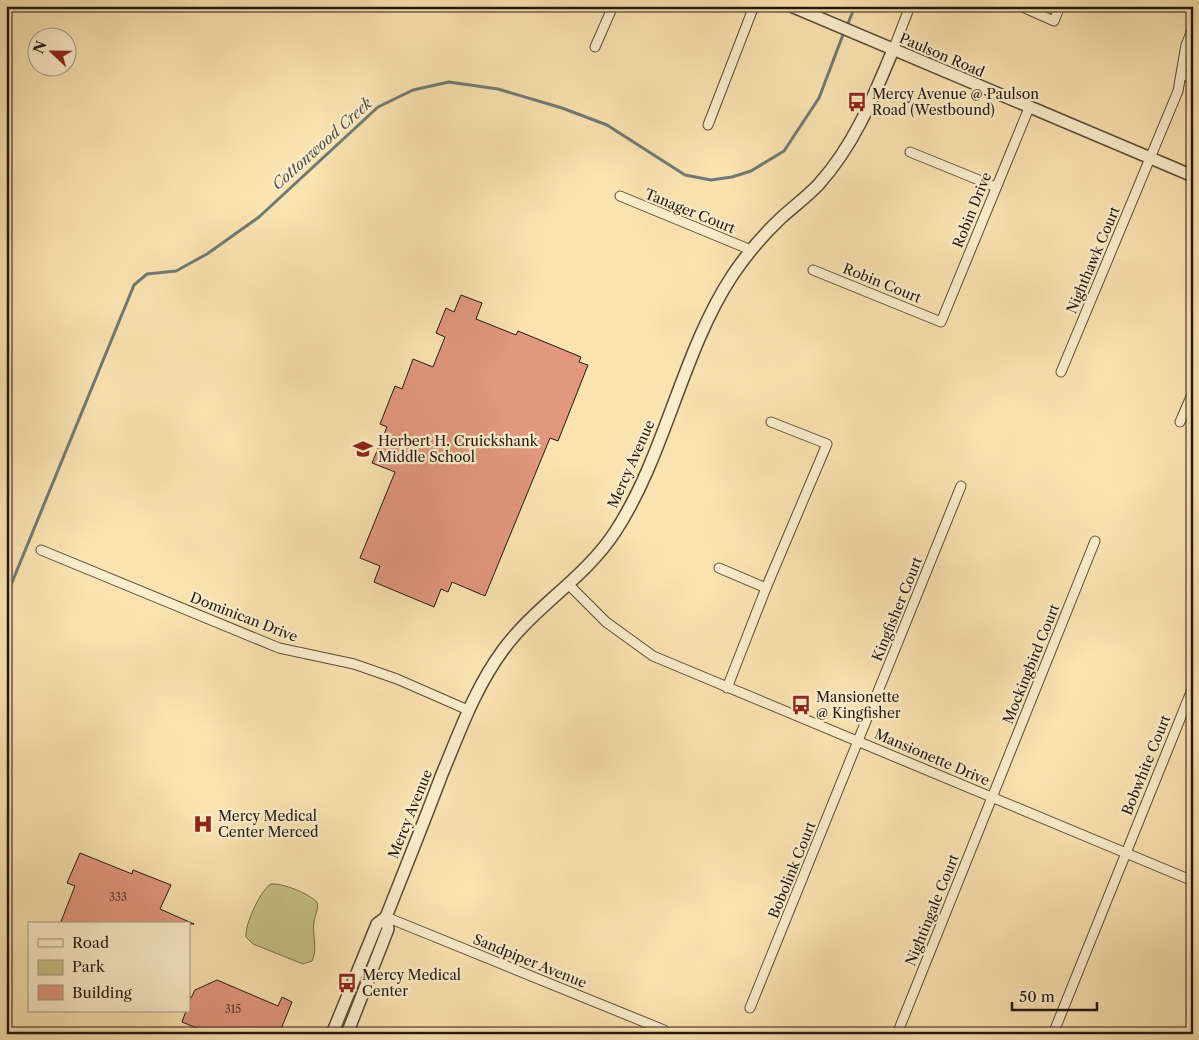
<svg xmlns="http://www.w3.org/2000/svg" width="1199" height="1040" font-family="'Libre Caslon Text',serif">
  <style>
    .green { fill: #c5c186; stroke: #746c4a }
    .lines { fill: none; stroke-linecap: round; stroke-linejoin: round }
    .stream { stroke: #707a74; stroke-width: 3 }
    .building { fill: #e1987d; stroke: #24180e }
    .minor-casing { stroke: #594b37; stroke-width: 11 }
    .tertiary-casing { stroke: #594b37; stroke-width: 14 }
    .minor { stroke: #fbedcc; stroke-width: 9 }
    .tertiary { stroke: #fbedcc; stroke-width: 11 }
    .labels { text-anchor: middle; stroke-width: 4.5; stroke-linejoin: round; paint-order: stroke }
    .number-label { font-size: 11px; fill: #53382a }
    .street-label { font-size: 14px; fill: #24180e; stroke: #fbedcc }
    .poi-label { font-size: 14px; fill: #24180e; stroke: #fbedcc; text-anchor: start }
    .water-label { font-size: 15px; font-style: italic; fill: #50514a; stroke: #fbedcc }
  </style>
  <rect width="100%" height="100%" fill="#f9e3b1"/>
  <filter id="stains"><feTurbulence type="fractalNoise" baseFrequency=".004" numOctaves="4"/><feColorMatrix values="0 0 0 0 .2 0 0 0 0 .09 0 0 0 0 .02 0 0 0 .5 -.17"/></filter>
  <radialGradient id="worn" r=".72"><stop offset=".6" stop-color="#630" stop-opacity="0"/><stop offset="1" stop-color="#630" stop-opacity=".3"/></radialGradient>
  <path class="green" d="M271 884C283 883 308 893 317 902 319 910 315 914 314 922 312 935 318 949 312 961L303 964 253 944 246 937C244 926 261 889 271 884Z"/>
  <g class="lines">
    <g class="stream">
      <polyline points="847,26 855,6"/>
      <polyline points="6,597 134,285 147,274 176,271 207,254 259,217 378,107 413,90 449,82 498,89 562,108 607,125 685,175 711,180 732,177 751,171 784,151 819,98 844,32"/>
    </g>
  </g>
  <g class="building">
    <polygon points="461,295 482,303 476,319 516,335 518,331 581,357 579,362 588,365 558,441 550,438 485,596 452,582 448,592 441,589 434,607 374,582 380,566 360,558 395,472 372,463 387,427 380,424 395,386 402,389 413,359 433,367 445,337 436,333 446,308 454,312"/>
    <polygon points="80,853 132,874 133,870 171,885 160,909 194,924 60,924 75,886 67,883"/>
    <polygon points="217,980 278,1006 282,997 292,1002 279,1034 211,1034 182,1022 186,1011 189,1011 189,997 191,998 195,990"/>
  </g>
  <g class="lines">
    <defs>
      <g id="minor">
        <polyline points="1020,6 1054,21 1060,6"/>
        <polyline points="595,47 613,6"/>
        <polyline points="893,50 910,6"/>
        <polyline points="1182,74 1193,79"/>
        <polyline points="708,125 754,6"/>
        <polyline points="910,152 996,187"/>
        <polyline points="620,196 751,250"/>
        <polyline points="813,270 941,322 1029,108"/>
        <polyline points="1061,372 1178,91 1186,45 1193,28"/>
        <polyline points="1180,422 1193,392"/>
        <polyline points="41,550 279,648 354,664 397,679 468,710"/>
        <polyline points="719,568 766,588"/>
        <polyline points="568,584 606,622 653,656 1193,881"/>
        <polyline points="727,688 766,588 827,444 771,422"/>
        <polyline points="386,917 664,1030"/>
        <polyline points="750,1008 961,486"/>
        <polyline points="897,1034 1095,541"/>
        <polyline points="1053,1034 1193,687"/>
      </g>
      <g id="tertiary">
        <polyline points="791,6 1193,176"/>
        <path d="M332 1034 377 924 386 917C405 869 424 822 442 774 460 731 475 688 503 650 535 606 585 578 615 532 665 456 682 352 732 276 746 255 763 235 781 218 794 206 808 196 819 184 854 145 873 98 893 50"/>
        <polyline points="347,1034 388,929 386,917"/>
      </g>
    </defs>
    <use href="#minor" class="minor-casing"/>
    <use href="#tertiary" class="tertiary-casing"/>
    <use href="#minor" class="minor"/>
    <use href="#tertiary" class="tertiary"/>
  </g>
  <defs>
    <symbol id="bus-bare" viewBox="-9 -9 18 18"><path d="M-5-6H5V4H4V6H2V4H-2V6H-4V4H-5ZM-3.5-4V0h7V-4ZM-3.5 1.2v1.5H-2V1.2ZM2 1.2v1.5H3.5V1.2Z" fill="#8f2418" stroke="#fbedcc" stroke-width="2.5" paint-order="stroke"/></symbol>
    <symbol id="school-bare" viewBox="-9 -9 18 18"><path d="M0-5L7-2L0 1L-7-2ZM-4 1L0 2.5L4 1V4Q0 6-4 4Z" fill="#8f2418" stroke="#fbedcc" stroke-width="2.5" paint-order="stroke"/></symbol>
    <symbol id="hospital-bare" viewBox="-9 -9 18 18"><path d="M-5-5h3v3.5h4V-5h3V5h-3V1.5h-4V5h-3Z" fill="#8f2418" stroke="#fbedcc" stroke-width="2.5" paint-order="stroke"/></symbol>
  </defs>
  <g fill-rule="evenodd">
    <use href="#bus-bare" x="843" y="88" width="28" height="28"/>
    <use href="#school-bare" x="349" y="435" width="28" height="28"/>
    <use href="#bus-bare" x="787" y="691" width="28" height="28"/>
    <use href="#hospital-bare" x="189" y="810" width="28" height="28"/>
    <use href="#bus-bare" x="333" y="969" width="28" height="28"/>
  </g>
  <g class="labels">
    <g class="number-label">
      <text x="118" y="901">333</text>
      <text x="233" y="1013">315</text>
    </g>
    <g class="street-label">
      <text transform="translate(942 55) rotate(23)" y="5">Paulson Road</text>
      <text transform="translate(972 210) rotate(-68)" y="5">Robin Drive</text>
      <text transform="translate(690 211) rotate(22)" y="5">Tanager Court</text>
      <text transform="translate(1093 260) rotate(-67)" y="5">Nighthawk Court</text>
      <text transform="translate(882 283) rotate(22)" y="5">Robin Court</text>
      <text transform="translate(631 464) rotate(-66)" y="5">Mercy Avenue</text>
      <text transform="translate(897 609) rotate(-68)" y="5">Kingfisher Court</text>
      <text transform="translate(244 617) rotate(21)" y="5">Dominican Drive</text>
      <text transform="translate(1031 664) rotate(-68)" y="5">Mockingbird Court</text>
      <text transform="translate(932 757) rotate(23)" y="5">Mansionette Drive</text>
      <text transform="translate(1146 765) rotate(-68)" y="5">Bobwhite Court</text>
      <text transform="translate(410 814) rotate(-68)" y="5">Mercy Avenue</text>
      <text transform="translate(792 870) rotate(-68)" y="5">Bobolink Court</text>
      <text transform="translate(932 910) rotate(-68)" y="5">Nightingale Court</text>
      <text transform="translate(530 961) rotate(22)" y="5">Sandpiper Avenue</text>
    </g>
    <g class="poi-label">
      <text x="872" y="99">Mercy Avenue @ Paulson<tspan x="872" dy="16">Road (Westbound)</tspan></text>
      <text x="378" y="446">Herbert H. Cruickshank<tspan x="378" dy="16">Middle School</tspan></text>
      <text x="816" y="702">Mansionette<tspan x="816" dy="16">@ Kingfisher</tspan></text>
      <text x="218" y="821">Mercy Medical<tspan x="218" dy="16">Center Merced</tspan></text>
      <text x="362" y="980">Mercy Medical<tspan x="362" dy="16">Center</tspan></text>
    </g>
    <g class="water-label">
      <text transform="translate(322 144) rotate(-42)" y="5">Cottonwood Creek</text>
    </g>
  </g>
  <rect width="1199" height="1040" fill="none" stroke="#f9e3b1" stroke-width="25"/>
  <rect x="8" y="8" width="1184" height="1025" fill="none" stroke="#24180e" stroke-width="2.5"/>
  <rect x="12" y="12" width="1174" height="1015" fill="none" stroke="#24180e"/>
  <rect x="28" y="922" width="162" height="90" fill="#fbedcc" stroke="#a59880"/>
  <rect x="38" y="939" width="25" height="8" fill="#fbedcc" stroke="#a59880"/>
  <text x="72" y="948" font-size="15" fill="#24180e">Road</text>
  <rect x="38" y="960" width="25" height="15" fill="#c5c186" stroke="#a59880"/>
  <text x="72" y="972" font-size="15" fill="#24180e">Park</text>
  <rect x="38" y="985" width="25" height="15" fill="#e1987d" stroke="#a59880"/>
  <text x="72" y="998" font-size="15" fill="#24180e">Building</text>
  <g transform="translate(52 52) rotate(292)"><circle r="24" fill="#fbedcc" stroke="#a59880"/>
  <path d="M0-4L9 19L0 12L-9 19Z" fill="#8f2418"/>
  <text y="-8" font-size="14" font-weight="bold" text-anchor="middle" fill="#24180e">N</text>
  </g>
  <path d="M1012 1002v8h85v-8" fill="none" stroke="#24180e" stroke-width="2.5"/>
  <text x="1019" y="1002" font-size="15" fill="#24180e" stroke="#fbedcc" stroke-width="4" paint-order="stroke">50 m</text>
  <rect width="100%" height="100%" filter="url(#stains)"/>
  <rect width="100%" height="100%" fill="url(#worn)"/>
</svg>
